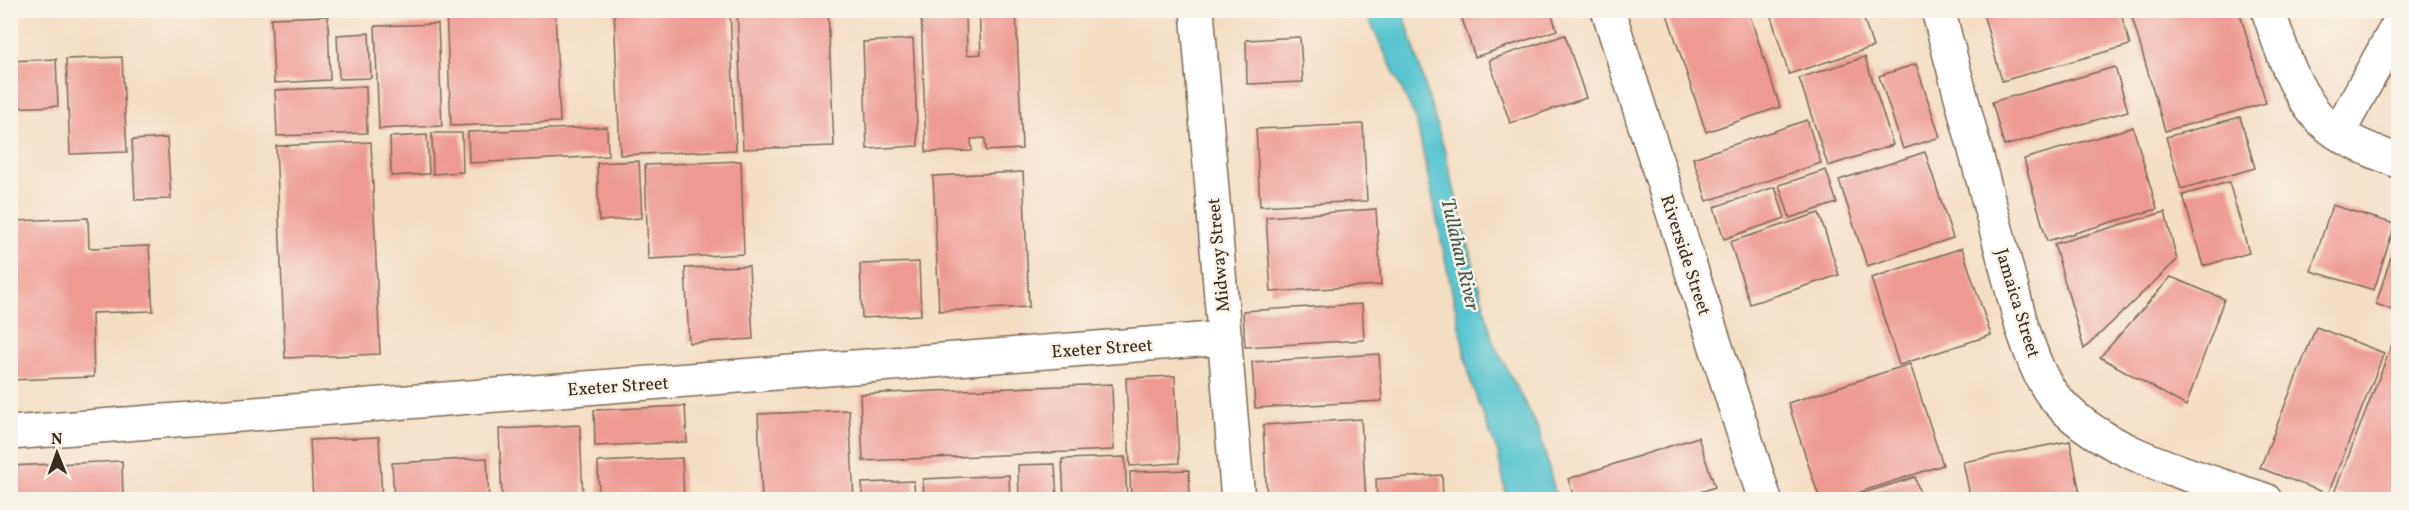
<svg xmlns="http://www.w3.org/2000/svg" width="2409" height="510" font-family="Vollkorn,serif">
  <style>
    .water { fill: #58c5d0; stroke: #4a7877; stroke-width: 1.5 }
    .building { fill: #ee9a91 }
    .lines { fill: none; stroke-linecap: round; stroke-linejoin: round }
    .minor-casing { stroke: #7c6957; stroke-width: 36 }
    .minor { stroke: #fff; stroke-width: 33 }
    .labels { text-anchor: middle; stroke-width: 5; stroke-linejoin: round; paint-order: stroke }
    .street-label { font-size: 18px; fill: #3b2a1e; stroke: #f7f3e8 }
    .water-label { font-size: 20px; font-style: italic; fill: #445853; stroke: #f7f3e8 }
  </style>
  <rect width="100%" height="100%" fill="#f7f3e8"/>
  <filter id="ink" filterUnits="userSpaceOnUse"><feTurbulence type="fractalNoise" baseFrequency=".0167" numOctaves="2"/><feDisplacementMap in="SourceGraphic" scale="12" xChannelSelector="R" yChannelSelector="G"/><feConvolveMatrix kernelMatrix="1 2 1 2 8 2 1 2 1" color-interpolation-filters="sRGB"/></filter>
  <filter id="wash" filterUnits="userSpaceOnUse"><feTurbulence type="fractalNoise" baseFrequency=".008" numOctaves="4" result="noise"/><feDisplacementMap in="SourceGraphic" scale="24" xChannelSelector="R" yChannelSelector="G"/><feGaussianBlur stdDeviation="1.35" result="paint"/><feColorMatrix in="noise" values="0 0 0 0 0 0 0 0 0 0 0 0 0 0 0 0 0 1.4 0 .05"/><feComposite in="paint" operator="in"/></filter>
  <g filter="url(#wash)">
    <rect width="100%" height="100%" fill="#f4dec2"/>
    <polygon class="water" points="1365,11 1403,11 1444,149 1493,342 1539,431 1557,499 1507,499 1498,453 1471,383 1416,119"/>
    <g id="blocks">
      <g class="building">
        <polygon points="446,10 555,10 560,122 451,126"/>
        <polygon points="614,10 730,10 736,150 620,155"/>
        <polygon points="737,10 828,10 834,146 743,149"/>
        <polygon points="921,10 966,10 967,55 981,54 979,10 1016,10 1022,149 986,151 985,138 971,139 972,151 926,152"/>
        <polygon points="1459,10 1550,10 1557,30 1475,57"/>
        <polygon points="1678,10 1748,10 1780,107 1706,132 1667,14"/>
        <polygon points="1769,10 1861,10 1873,47 1789,74"/>
        <polygon points="1982,10 2120,10 2130,45 2002,81"/>
        <polygon points="2130,10 2239,10 2266,103 2165,131"/>
        <polygon points="328,16 330,80 274,83 271,18"/>
        <polygon points="438,24 442,126 379,129 375,26"/>
        <polygon points="369,33 371,78 339,79 337,35"/>
        <polygon points="1565,35 1586,98 1510,123 1489,60"/>
        <polygon points="1300,37 1303,82 1247,84 1246,40"/>
        <polygon points="913,39 918,146 867,149 863,42"/>
        <polygon points="122,57 127,152 70,154 66,59"/>
        <polygon points="1865,57 1893,145 1828,166 1799,78"/>
        <polygon points="56,59 58,106 10,108 10,61"/>
        <polygon points="1916,64 1940,137 1903,149 1879,76"/>
        <polygon points="2115,67 2128,111 2004,146 1992,102"/>
        <polygon points="366,86 367,133 277,136 275,90"/>
        <polygon points="2240,117 2255,168 2181,189 2166,137"/>
        <polygon points="1807,120 1821,163 1707,201 1693,158"/>
        <polygon points="1363,124 1367,201 1260,206 1256,129"/>
        <polygon points="607,127 608,156 469,163 468,132"/>
        <polygon points="2133,127 2157,209 2047,241 2024,159"/>
        <polygon points="432,133 462,133 463,172 433,174"/>
        <polygon points="427,135 429,174 391,176 390,137"/>
        <polygon points="167,138 171,199 135,200 132,140"/>
        <polygon points="371,142 380,354 285,358 276,146"/>
        <polygon points="1925,152 1953,238 1867,266 1839,180"/>
        <polygon points="639,161 642,218 599,221 597,163"/>
        <polygon points="741,161 744,254 648,259 645,165"/>
        <polygon points="1826,170 1837,203 1790,218 1779,185"/>
        <polygon points="1023,172 1029,307 939,311 933,176"/>
        <polygon points="2229,182 2249,253 2203,266 2183,195"/>
        <polygon points="1775,187 1785,218 1724,239 1714,207"/>
        <polygon points="2332,205 2395,224 2374,290 2311,271"/>
        <polygon points="1376,209 1381,285 1271,292 1266,217"/>
        <polygon points="2165,212 2177,260 2084,349 2054,244"/>
        <polygon points="1819,213 1839,275 1750,304 1730,242"/>
        <polygon points="88,218 89,248 149,246 153,311 92,313 94,377 10,380 10,278 16,278 14,221"/>
        <polygon points="2394,247 2398,249 2398,312 2376,304"/>
        <polygon points="1962,248 1991,335 1899,365 1871,278"/>
        <polygon points="919,262 921,315 862,318 860,264"/>
        <polygon points="749,266 753,339 689,343 685,268"/>
        <polygon points="2171,277 2224,299 2186,406 2100,357"/>
        <polygon points="1362,304 1364,340 1245,347 1243,311"/>
        <polygon points="2316,327 2384,353 2328,494 2260,468"/>
        <polygon points="2398,329 2398,500 2351,500 2334,493"/>
        <polygon points="1379,354 1382,401 1255,408 1252,362"/>
        <polygon points="1910,364 1943,465 1836,500 1820,500 1788,403"/>
        <polygon points="1175,376 1179,463 1130,466 1126,378"/>
        <polygon points="1112,384 1114,450 863,461 860,394"/>
        <polygon points="685,406 687,442 595,446 594,410"/>
        <polygon points="849,410 854,500 762,500 758,414"/>
        <polygon points="1361,419 1366,500 1267,500 1263,425"/>
        <polygon points="580,425 583,500 502,500 499,429"/>
        <polygon points="379,437 382,500 313,500 310,440"/>
        <polygon points="1698,437 1715,487 1677,500 1575,500 1568,479"/>
        <polygon points="2070,441 2081,500 1971,500 1963,462"/>
        <polygon points="1125,457 1127,500 1064,500 1062,459"/>
        <polygon points="487,458 489,500 394,500 392,463"/>
        <polygon points="682,458 684,500 599,500 598,462"/>
        <polygon points="122,461 123,500 10,500 10,466"/>
        <polygon points="1055,464 1057,500 1019,500 1018,465"/>
        <polygon points="1189,470 1190,500 1131,500 1130,472"/>
        <polygon points="1009,475 1010,500 924,500 923,479"/>
        <polygon points="1442,475 1443,500 1377,500 1376,479"/>
        <polygon points="1915,477 1922,500 1846,500 1845,499"/>
        <polygon points="914,481 915,500 862,500 862,483"/>
        <polygon points="194,493 195,500 137,500 137,495"/>
      </g>
    </g>
  </g>
  <g filter="url(#ink)">
    <use href="#blocks" fill-opacity="0" stroke="#7c6957" stroke-width="1.5"/>
    <g class="lines">
      <defs>
        <g id="minor">
          <polyline points="1197,10 1238,500"/>
          <polyline points="1608,10 1765,500"/>
          <path d="M1938 10 2022 327C2030 350 2038 375 2052 394 2098 454 2197 476 2265 500"/>
          <path d="M2268 10C2280 45 2291 83 2314 112 2333 137 2370 150 2398 161"/>
          <polyline points="2338,133 2398,25"/>
          <polyline points="10,433 1225,338"/>
        </g>
      </defs>
      <use href="#minor" class="minor-casing"/>
      <use href="#minor" class="minor"/>
    </g>
  </g>
  <g class="labels">
    <g class="street-label">
      <text transform="translate(1218 255) rotate(-95)" y="6">Midway Street</text>
      <text transform="translate(1686 255) rotate(72)" y="6">Riverside Street</text>
      <text transform="translate(2018 303) rotate(73)" y="6">Jamaica Street</text>
      <text transform="translate(1102 348) rotate(-4)" y="6">Exeter Street</text>
      <text transform="translate(618 386) rotate(-4)" y="6">Exeter Street</text>
    </g>
    <g class="water-label">
      <text transform="translate(1461 254) rotate(77)" y="7">Tullahan River</text>
    </g>
  </g>
  <rect width="2409" height="510" fill="none" stroke="#f7f3e8" stroke-width="36"/>
  <g transform="translate(57 453) rotate(359)" stroke="#f7f3e8" stroke-width="4.5" paint-order="stroke">
  <path d="M0-4.5L10 22L0 15L-10 22Z" fill="#3b2a1e"/>
  <text y="-9" font-size="16" font-weight="bold" text-anchor="middle" fill="#3b2a1e">N</text>
  </g>
</svg>
